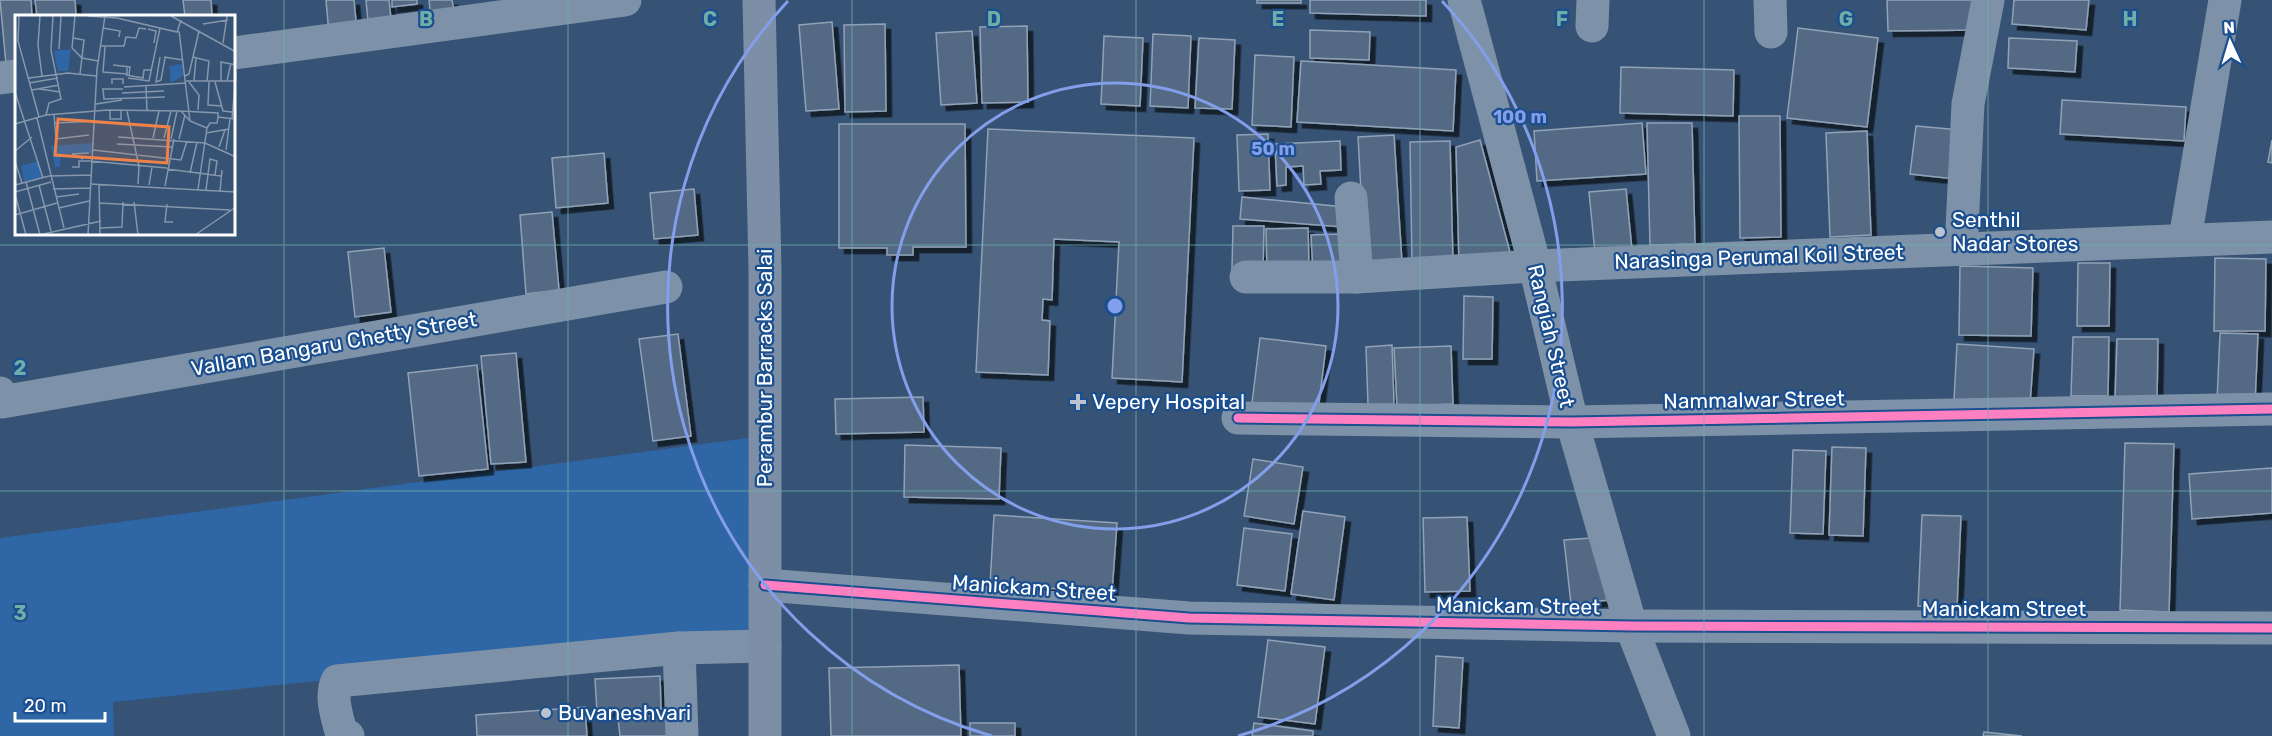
<svg xmlns="http://www.w3.org/2000/svg" width="2272" height="736" font-family="Rubik,sans-serif">
  <style>
    .green { fill: #2f66a5 }
    .building { fill: #526984; stroke: #92a2b6; stroke-width: 1.5; filter: url(#shadow) }
    .lines { fill: none; stroke-linecap: round; stroke-linejoin: round }
    .minor { stroke: #7d92a8; stroke-width: 33 }
    .major { stroke: #7d8ea7; stroke-width: 33 }
    .cycleway-casing { stroke: #1b4f8f; stroke-width: 13 }
    .cycleway { stroke: #ff80c0; stroke-width: 9 }
    .grid { fill: none; stroke: #6fada8; stroke-width: 1.5; stroke-opacity: 0.55 }
    .ring { fill: none; stroke: #839eea; stroke-width: 3 }
    .poi-dot { fill: #b9c2ce; stroke: #1b4f8f; stroke-width: 2 }
    .labels { text-anchor: middle; stroke-width: 4.5; stroke-linejoin: round; paint-order: stroke }
    .poi-label { font-size: 21px; fill: #fff; stroke: #1b4f8f; text-anchor: start }
    .street-label { font-size: 21px; fill: #fff; stroke: #1b4f8f }
    .inset-road { fill: none; stroke: #8697ac; stroke-width: 1.5 }
    .view { fill: #ee8249; fill-opacity: 0.15; stroke: #ee8249; stroke-width: 3 }
    .inset-edge { fill: none; stroke: #fff; stroke-width: 3 }
    .grid-label { font-size: 20px; text-anchor: middle; font-weight: bold; fill: #6fada8; stroke: #1b4f8f; stroke-width: 4.5; stroke-linejoin: round; paint-order: stroke }
    .centre { fill: #839eea; stroke: #1b4f8f; stroke-width: 3 }
    .ring-label { font-size: 18px; text-anchor: middle; font-weight: bold; fill: #839eea; stroke: #1b4f8f; stroke-width: 4.5; stroke-linejoin: round; paint-order: stroke }
  </style>
  <defs>
    <filter id="shadow"><feDropShadow dx="5.5" dy="5.5" stdDeviation="0" flood-color="#0009"/></filter>
  </defs>
  <rect width="100%" height="100%" fill="#365274"/>
  <polygon class="green" points="748,438 749,649 337,679 113,702 114,736 0,736 0,538"/>
  <g class="building">
    <polygon points="0,0 31,0 32,16 16,16 16,63 6,64"/>
    <polygon points="35,0 75,0 76,16 37,16"/>
    <polygon points="183,0 211,0 212,16 185,16"/>
    <polygon points="326,0 354,0 357,32 329,34"/>
    <polygon points="366,0 389,0 391,19 368,21"/>
    <polygon points="392,0 417,0 417,4 392,7"/>
    <polygon points="429,0 452,0 455,16 431,19"/>
    <rect x="1257" y="0" width="44" height="3"/>
    <polygon points="1310,0 1426,0 1426,16 1310,13"/>
    <polygon points="1887,0 1979,0 1979,30 1888,31"/>
    <polygon points="2014,0 2089,0 2086,30 2012,24"/>
    <polygon points="832,22 839,109 806,111 799,25"/>
    <polygon points="885,24 886,111 845,112 844,25"/>
    <polygon points="1027,26 1028,102 982,103 980,27"/>
    <polygon points="1798,28 1878,38 1867,127 1787,118"/>
    <polygon points="1310,30 1370,32 1369,60 1310,58"/>
    <polygon points="972,31 977,103 941,105 936,33"/>
    <polygon points="1153,34 1191,36 1188,108 1150,106"/>
    <polygon points="1104,36 1143,38 1140,106 1101,104"/>
    <polygon points="1199,38 1235,40 1232,109 1195,108"/>
    <polygon points="2009,38 2077,41 2075,72 2008,68"/>
    <polygon points="1255,55 1294,57 1291,127 1252,125"/>
    <polygon points="1301,61 1456,70 1453,131 1297,122"/>
    <polygon points="1621,67 1734,70 1733,116 1620,113"/>
    <polygon points="2062,100 2186,107 2184,141 2060,134"/>
    <polygon points="1739,116 1780,116 1781,237 1740,238"/>
    <polygon points="1642,123 1646,174 1537,181 1534,131"/>
    <polygon points="1647,123 1692,123 1695,244 1650,245"/>
    <polygon points="839,124 965,124 966,247 913,247 913,255 887,255 887,248 839,248"/>
    <polygon points="1916,126 1960,130 1955,179 1910,174"/>
    <polygon points="988,129 1194,138 1182,382 1112,378 1119,242 1054,239 1052,300 1043,299 1042,320 1050,321 1048,375 976,372"/>
    <polygon points="1867,131 1871,235 1830,237 1826,133"/>
    <polygon points="1268,134 1270,190 1239,191 1237,135"/>
    <polygon points="1394,135 1402,263 1365,265 1358,137"/>
    <polygon points="1480,140 1511,256 1459,262 1456,147"/>
    <polygon points="2272,140 2272,163 2268,162"/>
    <polygon points="1340,141 1341,170 1320,171 1321,184 1304,185 1303,166 1286,167 1286,185 1277,186 1275,144"/>
    <polygon points="1450,141 1453,262 1412,263 1410,142"/>
    <polygon points="604,153 608,203 556,208 552,158"/>
    <polygon points="694,189 698,235 654,239 650,193"/>
    <polygon points="1626,189 1632,250 1595,253 1589,192"/>
    <polygon points="1242,197 1345,207 1343,227 1240,219"/>
    <polygon points="552,212 559,290 526,294 520,215"/>
    <polygon points="1233,226 1264,226 1263,270 1232,269"/>
    <polygon points="1308,228 1309,267 1267,268 1266,229"/>
    <polygon points="1345,234 1346,271 1313,272 1311,235"/>
    <polygon points="384,248 391,312 355,317 348,252"/>
    <polygon points="2215,258 2266,259 2265,331 2214,331"/>
    <polygon points="2078,263 2110,263 2109,326 2077,326"/>
    <polygon points="1960,266 2033,268 2031,336 1959,335"/>
    <polygon points="1464,296 1493,297 1492,359 1463,359"/>
    <polygon points="2220,333 2258,334 2255,404 2217,402"/>
    <polygon points="678,334 691,436 653,441 639,339"/>
    <polygon points="2073,337 2109,337 2108,396 2071,396"/>
    <polygon points="1260,338 1326,346 1318,411 1252,403"/>
    <polygon points="2117,339 2158,339 2157,400 2115,399"/>
    <polygon points="1957,344 2034,349 2030,404 1954,400"/>
    <polygon points="1392,345 1394,404 1368,405 1366,347"/>
    <polygon points="1451,346 1453,404 1397,406 1394,348"/>
    <polygon points="516,353 526,462 491,464 481,356"/>
    <polygon points="477,365 488,469 419,476 408,373"/>
    <polygon points="923,397 924,432 836,434 835,399"/>
    <polygon points="2125,443 2174,444 2169,612 2120,610"/>
    <polygon points="905,445 1001,448 999,499 904,497"/>
    <polygon points="1832,447 1866,448 1863,536 1829,535"/>
    <polygon points="1793,450 1826,451 1823,534 1790,533"/>
    <polygon points="1253,459 1303,467 1294,524 1244,516"/>
    <polygon points="2272,468 2272,513 2192,519 2189,474"/>
    <polygon points="1303,511 1345,517 1334,600 1291,594"/>
    <polygon points="994,515 1117,523 1112,592 990,585"/>
    <polygon points="1922,515 1961,516 1957,608 1918,606"/>
    <polygon points="1467,517 1470,591 1425,592 1423,518"/>
    <polygon points="1244,528 1292,534 1285,591 1237,585"/>
    <polygon points="1591,538 1609,600 1571,604 1564,540"/>
    <polygon points="1268,640 1325,647 1315,724 1258,717"/>
    <polygon points="1436,656 1463,658 1459,728 1433,726"/>
    <polygon points="959,665 961,736 831,736 829,668"/>
    <polygon points="660,676 661,709 597,712 595,679"/>
    <polygon points="585,707 587,736 477,736 476,715"/>
    <polygon points="673,714 675,736 620,736 618,718"/>
    <rect x="970" y="723" width="45" height="13"/>
    <polygon points="1254,723 1313,731 1313,736 1252,736"/>
    <polygon points="1984,732 2022,736 1983,736"/>
  </g>
  <g class="lines">
    <g class="minor">
      <polyline points="1464,0 1535,266 1572,422 1631,626 1674,736"/>
      <polyline points="1770,0 1771,32"/>
      <polyline points="1592,26 1593,0"/>
      <polyline points="234,53 625,0"/>
      <polyline points="0,78 16,76"/>
      <polyline points="1351,198 1357,277"/>
      <polyline points="2185,239 2225,0"/>
      <polyline points="1961,249 1968,104 1988,0"/>
      <polyline points="1246,277 1357,277 1535,266 2272,237"/>
      <polyline points="0,393 2,402 666,287"/>
      <polyline points="1238,418 1572,422 2272,409"/>
      <polyline points="765,585 1189,618 1631,626 2272,628"/>
      <path d="M348 736 341 732C337 716 330 697 337 681L679 648"/>
      <polyline points="682,736 679,648 765,646"/>
    </g>
    <polyline class="major" points="759,0 765,270 765,736"/>
    <defs>
      <g id="cycleway">
        <polyline points="1238,418 1572,422 2272,409"/>
        <polyline points="765,585 1189,618 1631,626 2272,628"/>
      </g>
    </defs>
    <use href="#cycleway" class="cycleway-casing"/>
    <use href="#cycleway" class="cycleway"/>
  </g>
  <path class="grid" d="M284 0V736M568 0V736M852 0V736M1136 0V736M1420 0V736M1704 0V736M1988 0V736M0 245H2272M0 491H2272"/>
  <g class="ring">
    <circle cx="1115" cy="306" r="223"/>
    <path d="M992 736A447 447 0 0 1 788 1M1442 1A447 447 0 0 1 1238 736"/>
  </g>
  <g class="poi-dot">
    <circle cx="1940" cy="232" r="6"/>
    <path d="M1075 393h6v6h6v6h-6v6h-6v-6h-6v-6h6z"/>
    <circle cx="546" cy="713" r="6"/>
  </g>
  <g class="labels">
    <g class="poi-label">
      <text x="1952" y="227">Senthil<tspan x="1952" dy="24">Nadar Stores</tspan></text>
      <text x="1092" y="409">Vepery Hospital</text>
      <text x="558" y="720">Buvaneshvari</text>
    </g>
    <g class="street-label">
      <text transform="translate(1759 257) rotate(-2)" y="7">Narasinga Perumal Koil Street</text>
      <text transform="translate(1551 336) rotate(77)" y="7">Rangiah Street</text>
      <text transform="translate(334 344) rotate(-10)" y="7">Vallam Bangaru Chetty Street</text>
      <text transform="translate(765 368) rotate(-90)" y="7">Perambur Barracks Salai</text>
      <text transform="translate(1754 400) rotate(-1)" y="7">Nammalwar Street</text>
      <text transform="translate(1034 588) rotate(4)" y="7">Manickam Street</text>
      <text transform="translate(1518 606) rotate(1)" y="7">Manickam Street</text>
      <text x="2004" y="616">Manickam Street</text>
    </g>
  </g>
  <g transform="translate(15 15)">
    <rect width="220" height="220" fill="#365274"/>
    <path d="M56 34 53 56H43L39 36ZM167 49 168 61 156 68 154 51ZM78 128 77 138 46 139 45 152H40L36 131ZM23 146 27 163 9 167 6 151Z" fill="#2f66a5"/>
    <path class="inset-road" d="M4 1 3 26 24 102M25 1 23 30 27 61M73 1 102 3 162 17 166 5M156 1 221 37M188 9 213 5M88 13 105 16 104 22M133 14 141 16 139 28M164 16 175 106 192 113 183 174M58 23 69 25 65 59M208 28 212 1M86 31H109L111 22 121 23 124 13 131 14M90 32 88 57 112 59V52M57 33 60 1M57 33 67 43 83 46M44 34 46 1M145 42 141 67 146 65 150 43M149 42 168 45M178 42 194 46 192 66M98 50 115 52 114 60M111 60 128 63 129 55H136M170 61 174 59 184 16M14 63 53 58 81 61M113 63 134 66 145 13M171 66H221M179 66 181 43M206 66V47L221 50M212 66 216 48M174 67 184 80 183 95M194 67 193 90 207 91M200 67 208 96 217 97M14 68 43 63M97 69V64H108V69M131 71 132 96M109 72 171 68M25 74 45 77M87 74H108M88 74 89 84 150 82M17 75 44 70M0 77 28 163M107 78 149 76M81 89 107 85M95 96V104H106V96M112 96 124 151 123 169M166 96 203 98V102M39 99 41 124 74 120M31 100 34 88 46 84 36 35 38 1M203 102 221 104M22 103 49 213M217 104 221 58M40 108 80 106M0 109 31 100 93 95 166 96 175 106M192 113 195 108H202L203 102M191 118 214 114M103 122 190 128 221 142M138 123 144 96M149 123 156 96M156 124 162 96M164 124 170 100M102 129 157 132M204 132 210 115M78 135 166 145 172 126M211 135 215 104M0 136 17 122M68 144 57 139 74 138M0 146 7 168M57 152H64V146H75L152 153M152 154 206 161M175 158 182 127M11 167 25 220M75 169 221 177M84 169 85 220M0 170 34 161 76 160M24 170 36 216M134 170 137 152M150 171 159 124M38 174 75 173M191 175 195 144 202 146 200 160M205 176 207 155M0 177 36 167M0 179 11 220M41 182 64 179M119 187 123 220M84 188 215 195M152 189 150 207H158M44 193 74 186M0 200 42 188M85 213 107 212 108 187M24 220 86 206M73 220 82 54 90 1M180 220 221 192"/>
    <path class="view" d="M43 104 154 112 152 148 40 140Z"/>
    <rect width="220" height="220" class="inset-edge"/>
  </g>
  <g class="grid-label">
    <text x="426" y="26">B</text>
    <text x="710" y="26">C</text>
    <text x="994" y="26">D</text>
    <text x="1278" y="26">E</text>
    <text x="1562" y="26">F</text>
    <text x="1846" y="26">G</text>
    <text x="2130" y="26">H</text>
    <text x="20" y="375">2</text>
    <text x="20" y="620">3</text>
  </g>
  <circle cx="1115" cy="306" r="9" class="centre"/>
  <g class="ring-label">
    <text x="1520" y="123">100 m</text>
    <text x="1273" y="155">50 m</text>
  </g>
  <g transform="translate(2230 42) rotate(356)" stroke="#1b4f8f" stroke-width="4.5" paint-order="stroke">
  <path d="M0-4.5L10 22L0 15L-10 22Z" fill="#ffffff"/>
  <text y="-9" font-size="16" font-weight="bold" text-anchor="middle" fill="#ffffff">N</text>
  </g>
  <path d="M15 712v9h90v-9" fill="none" stroke="#ffffff" stroke-width="3"/>
  <text x="24" y="712" font-size="18" fill="#ffffff" stroke="#1b4f8f" stroke-width="4.5" paint-order="stroke">20 m</text>
</svg>
